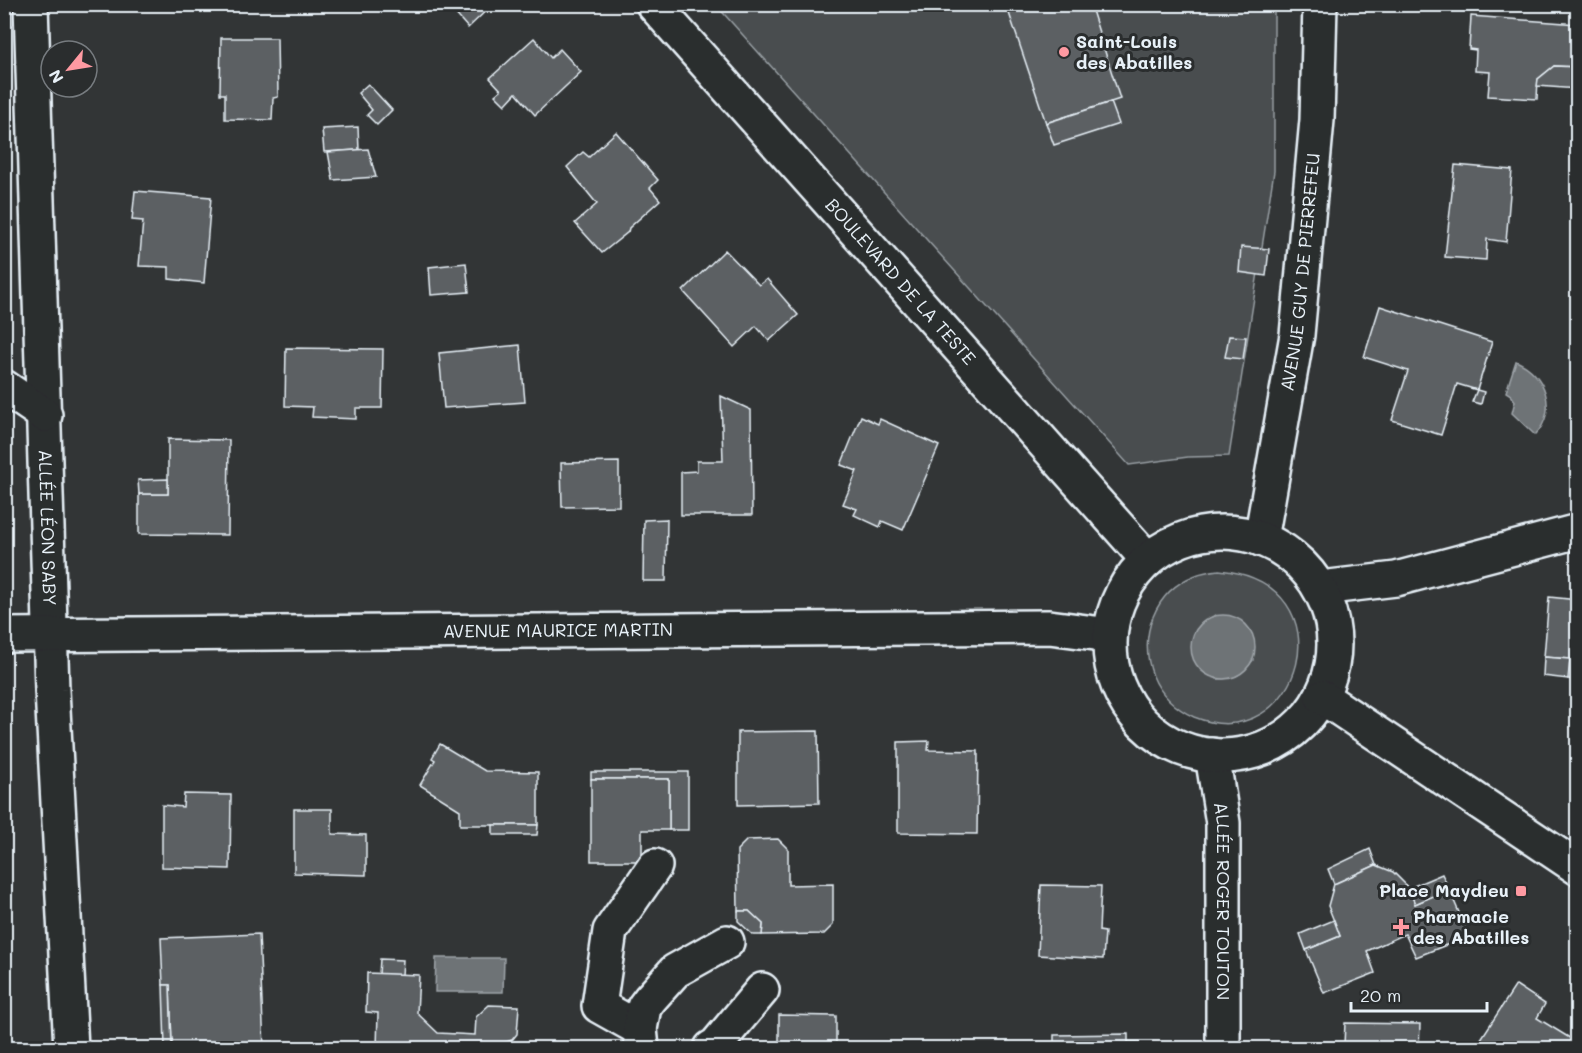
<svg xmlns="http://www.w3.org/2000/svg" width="1582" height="1053" font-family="Mali,sans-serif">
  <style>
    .green { fill: #494d4f; stroke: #989fa4; stroke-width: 1.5; fill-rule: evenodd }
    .water { fill: #6e7376; stroke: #9fa5aa; stroke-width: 1.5 }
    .building { fill: #5c6063; stroke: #e8f1f8; stroke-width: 1.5 }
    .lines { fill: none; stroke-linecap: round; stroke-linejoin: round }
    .minor-casing { stroke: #e8f1f8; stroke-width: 38 }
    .major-casing { stroke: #e8f1f8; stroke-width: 38 }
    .minor { stroke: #2a2d2e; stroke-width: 33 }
    .major { stroke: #2a2d2e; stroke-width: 33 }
    .poi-dot { fill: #ff9aa2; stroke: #2a2d2e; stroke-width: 2 }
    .labels { text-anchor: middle; stroke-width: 6; stroke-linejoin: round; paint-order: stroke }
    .poi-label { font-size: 18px; font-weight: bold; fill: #e8f1f8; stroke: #2a2d2e; text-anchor: start }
    .street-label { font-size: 18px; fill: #e8f1f8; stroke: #2a2d2e }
  </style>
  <rect width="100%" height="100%" fill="#323536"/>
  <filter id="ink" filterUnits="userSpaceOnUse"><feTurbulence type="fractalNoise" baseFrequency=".0167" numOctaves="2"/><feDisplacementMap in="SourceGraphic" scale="12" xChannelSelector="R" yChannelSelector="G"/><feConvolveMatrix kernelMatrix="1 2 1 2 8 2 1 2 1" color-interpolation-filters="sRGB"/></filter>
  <g filter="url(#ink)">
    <g class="green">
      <polygon points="716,5 1274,5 1274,171 1229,456 1188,457 1129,465"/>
      <path d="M1219 570C1353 583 1300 759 1194 717 1176 709 1160 694 1153 676 1138 636 1154 591 1196 575 1203 572 1212 571 1219 570ZM1215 615 1253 660C1243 674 1235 679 1217 679L1194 634 1202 623Z"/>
    </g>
    <g class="water">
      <path d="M1516 361C1545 373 1559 410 1535 435L1512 413 1515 401 1511 395 1506 392Z"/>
      <circle cx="1223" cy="647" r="32"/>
      <polygon points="436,958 504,958 503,992 435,992"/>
    </g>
    <g class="building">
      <polygon points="447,4 493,4 468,28"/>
      <polygon points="1006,4 1090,4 1120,99 1046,123"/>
      <polygon points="1471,16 1578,24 1578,67 1554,66 1538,79 1537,99 1488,96 1490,72 1475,71 1476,50 1469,49"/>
      <polygon points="221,38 277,38 278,97 273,98 272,120 225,119 225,94 220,94"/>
      <polygon points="534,38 551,58 560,49 581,72 535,115 516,93 505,105 495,95 501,90 490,78"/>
      <polygon points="1554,66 1578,67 1578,89 1537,86 1538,79"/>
      <polygon points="368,84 392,110 377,125 367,115 372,110 358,93"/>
      <polygon points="1111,102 1119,124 1054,145 1046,123"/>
      <polygon points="358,127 359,150 324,152 322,129"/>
      <polygon points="616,132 658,180 650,188 660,200 629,228 628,232 602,253 575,223 597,204 567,167 583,152 589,157"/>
      <polygon points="368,149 376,177 333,180 328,152"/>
      <polygon points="1455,165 1512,170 1506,242 1487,239 1486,260 1445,257"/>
      <polygon points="135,191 211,197 204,283 169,279 169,267 139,266 143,221 132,220"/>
      <polygon points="1241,247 1269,249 1266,276 1239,272"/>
      <polygon points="725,250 759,285 767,279 798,315 769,341 756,326 734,347 683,291"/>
      <polygon points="466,263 469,292 431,295 429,267"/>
      <polygon points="1380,306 1492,342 1477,390 1457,384 1441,435 1392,420 1408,371 1364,357"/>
      <polygon points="1229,336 1246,337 1243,359 1225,357"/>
      <polygon points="520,345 525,402 444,408 439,353"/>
      <polygon points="286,348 383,349 382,408 356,408 356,419 312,417 313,407 285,406"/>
      <polygon points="1477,390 1484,392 1481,404 1472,402"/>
      <polygon points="721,396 751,410 752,515 681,515 681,472 697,471 697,461 723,461"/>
      <polygon points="861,416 878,424 880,419 939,446 903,530 882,521 880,527 854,515 857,509 843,504 857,471 841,465"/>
      <polygon points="168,439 229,440 228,535 139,534 139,494 168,494"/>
      <polygon points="619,462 619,506 562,507 561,463"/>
      <polygon points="168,479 168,494 139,494 138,480"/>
      <polygon points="667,519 666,581 643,581 644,520"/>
      <polygon points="1549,597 1578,600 1578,680 1568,679 1570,659 1544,657"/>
      <polygon points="1544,657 1570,659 1568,679 1543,676"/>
      <polygon points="818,731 819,803 738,805 738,732"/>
      <polygon points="929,741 928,750 978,751 977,834 898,833 898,742"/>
      <polygon points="440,744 485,771 538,772 538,825 460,825 460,810 420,785 435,760 432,758"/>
      <polygon points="591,772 688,772 688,830 669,830 669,779 591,779"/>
      <polygon points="591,779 669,779 669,830 642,830 642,861 591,861"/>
      <polygon points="184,794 231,795 230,869 162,867 162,805 183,807"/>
      <polygon points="294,809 332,809 332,834 366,835 366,875 294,873"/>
      <polygon points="493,825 538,825 537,835 493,835"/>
      <polygon points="778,839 788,849 788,885 833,884 833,925 824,934 762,935 763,924 749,911 738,911 737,850 747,840"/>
      <polygon points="1370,849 1376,865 1334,884 1328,869"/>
      <polygon points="1376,865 1393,872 1409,888 1415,904 1449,889 1469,936 1416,957 1405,934 1367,951 1375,973 1324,993 1306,950 1340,936 1328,906 1334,884"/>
      <polygon points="1442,874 1449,889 1415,904 1409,888"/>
      <polygon points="1041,885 1101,886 1099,931 1105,932 1103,959 1038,955"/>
      <polygon points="738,911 749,911 763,924 762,935 753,935 738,921"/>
      <polygon points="1334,920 1340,936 1306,950 1300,934"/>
      <polygon points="259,934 264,1048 172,1048 170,985 163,985 161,938"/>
      <polygon points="380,959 403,960 402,975 379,974"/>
      <polygon points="367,973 419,975 417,1013 438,1033 475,1035 476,1017 489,1005 519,1006 517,1034 512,1040 501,1044 501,1048 377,1048 378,1013 366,1012"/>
      <polygon points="163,985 170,985 172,1048 165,1048"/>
      <polygon points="1516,985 1545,1004 1537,1018 1578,1043 1578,1048 1482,1048 1477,1045"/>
      <polygon points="779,1015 836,1016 836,1044 839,1048 779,1048"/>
      <polygon points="1345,1023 1420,1024 1419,1048 1308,1048 1308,1044 1344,1045"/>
      <polygon points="1128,1034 1128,1042 1139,1042 1139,1048 1054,1048 1054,1035"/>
    </g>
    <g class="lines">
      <defs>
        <g id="minor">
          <path id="s1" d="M31 4 52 690 71 1048"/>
          <polyline points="4,387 45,415"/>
          <path id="s2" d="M1261 539 1297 335 1317 120 1320 4"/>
          <polyline points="1321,588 1396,579 1578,531"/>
          <path id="s3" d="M4 635 1049 627 1110 635"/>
          <path id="s4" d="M1212 755 1223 823V1048"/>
          <polyline points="640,1029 599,1006 610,931 655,866"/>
          <polyline points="642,1048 640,1029 644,1007 650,999 675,971 727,942"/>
          <polyline points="711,1048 716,1045 762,990"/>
        </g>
        <g id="major">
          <path id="s5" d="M653 4 1148 560"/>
          <circle cx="1222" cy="644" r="112"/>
          <polyline points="1322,697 1578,868"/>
        </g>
      </defs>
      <use href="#minor" class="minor-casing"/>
      <use href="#major" class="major-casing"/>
      <use href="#minor" class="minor"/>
      <use href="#major" class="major"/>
    </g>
  </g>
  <g class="poi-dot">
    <circle cx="1064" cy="52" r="6"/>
    <rect x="1515" y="885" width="12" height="12" rx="3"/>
    <path d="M1398 918h6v6h6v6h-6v6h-6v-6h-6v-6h6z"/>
  </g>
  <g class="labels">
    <g class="poi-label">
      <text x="1076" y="48">Saint-Louis<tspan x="1076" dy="21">des Abatilles</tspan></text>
      <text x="1509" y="897" text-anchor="end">Place Maydieu</text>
      <text x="1413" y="923">Pharmacie<tspan x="1413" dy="21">des Abatilles</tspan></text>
    </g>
    <g class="street-label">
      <text dy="6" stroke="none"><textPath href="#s2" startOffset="270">AVENUE GUY DE PIERREFEU</textPath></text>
      <text dy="6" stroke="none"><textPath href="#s5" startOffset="372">BOULEVARD DE LA TESTE</textPath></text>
      <text dy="6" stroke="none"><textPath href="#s1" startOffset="524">ALLÉE LÉON SABY</textPath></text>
      <text dy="6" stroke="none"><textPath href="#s3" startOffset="554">AVENUE MAURICE MARTIN</textPath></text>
      <text dy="6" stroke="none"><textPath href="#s4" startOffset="147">ALLÉE ROGER TOUTON</textPath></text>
    </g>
  </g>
  <rect width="1582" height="1053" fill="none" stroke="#2a2d2e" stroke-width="24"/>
  <rect x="12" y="12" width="1558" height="1029" fill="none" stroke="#e8f1f8" stroke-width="2" filter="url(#ink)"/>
  <g transform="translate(69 69) rotate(240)"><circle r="28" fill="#2a2d2e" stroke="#767b7f" stroke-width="1.5"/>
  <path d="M0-4.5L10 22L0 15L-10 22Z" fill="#ff9aa2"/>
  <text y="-9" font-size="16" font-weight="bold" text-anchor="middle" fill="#e8f1f8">N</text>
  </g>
  <path d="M1351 1002v9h136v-9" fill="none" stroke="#e8f1f8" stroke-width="3"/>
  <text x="1360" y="1002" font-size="18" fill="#e8f1f8" stroke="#2a2d2e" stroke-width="4.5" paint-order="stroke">20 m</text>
</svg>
